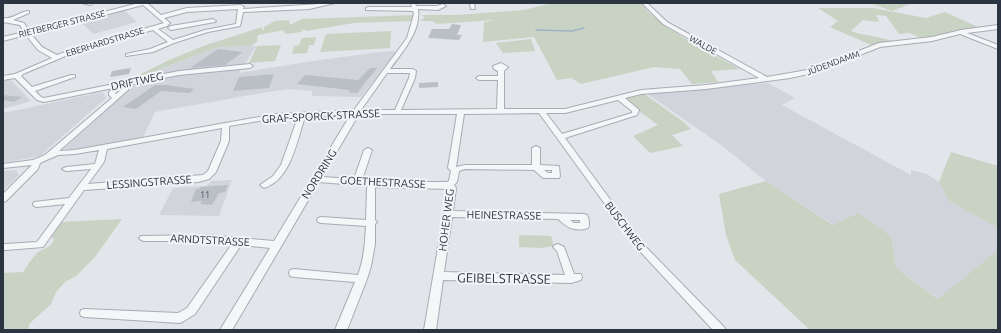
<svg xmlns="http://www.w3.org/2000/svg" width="1001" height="333" font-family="Ubuntu,sans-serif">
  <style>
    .built { fill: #d1d5db }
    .green { fill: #c8d3c4 }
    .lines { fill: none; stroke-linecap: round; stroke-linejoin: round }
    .stream { stroke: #a0b4c7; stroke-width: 1.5 }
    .building { fill: #babfc6 }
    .minor-casing { stroke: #a7acb4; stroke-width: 2 }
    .minor { fill: #f5f6f8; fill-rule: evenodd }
    .labels { text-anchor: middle; stroke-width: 4; stroke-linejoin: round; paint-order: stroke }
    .far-street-label { font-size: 9px; fill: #2b3441; stroke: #f2f4f7 }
    .number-label { font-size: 9px; fill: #4f5762 }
    .street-label { font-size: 11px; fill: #2b3441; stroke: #f2f4f7 }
    .near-street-label { font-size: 13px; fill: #2b3441; stroke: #f2f4f7 }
  </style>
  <rect width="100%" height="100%" fill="#e2e5ea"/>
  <g class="built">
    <polygon points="124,10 137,22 93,34 80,21"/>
    <polygon points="256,46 239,73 313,61 380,52 397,51 361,97 312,96 312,91 288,89 256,94 155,112 143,137 76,150 64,149 140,80 153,72 218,47"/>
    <polygon points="3,80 11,80 31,101 3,109"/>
    <polygon points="768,83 795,98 782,105 911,175 911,170 927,174 939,182 949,201 998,228 998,250 939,299 896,268 891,236 858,213 834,225 766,181 721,145 646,93"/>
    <polygon points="103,92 106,98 40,156 3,163 3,113"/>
    <polygon points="16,170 19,175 3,191 3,171"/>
    <polygon points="232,180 219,216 159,215 173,188 206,186 212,181"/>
  </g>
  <g class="green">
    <path d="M552 3H641C654 25 717 56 740 69L711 71 718 82 692 84 680 69 654 67 581 84 571 78 557 80 534 37 483 42 484 22 495 20 437 24 432 21H420L425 17 421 15H457L524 10Z"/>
    <polygon points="870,3 913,3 892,11"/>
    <path d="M818 8H873L926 18 945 12 980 28 923 39 910 33 899 34 886 16 876 15 879 22 863 20 851 31C864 36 879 36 892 41L871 45 830 27 838 21Z"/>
    <polygon points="414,15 413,21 354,23 306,31 304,29 301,32 285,34 284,30 295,28 258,35 257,42 251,46 218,47 153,72 141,79 137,79 137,76 169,60 206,45 262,27 262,30 264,30 264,27 275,21 289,20 290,25 302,19"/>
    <polygon points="391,31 390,48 320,52 326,34"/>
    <polygon points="316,37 314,45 309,45 307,53 292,54 294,46 299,45 302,38"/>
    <polygon points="531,39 535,51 503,53 496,43"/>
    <polygon points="281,45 275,61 249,63 257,46"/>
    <polygon points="641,94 646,95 685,123 691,129 672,135 683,146 650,153 633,136 658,125 623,99"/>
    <polygon points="951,152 998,166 998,228 949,201 939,182"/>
    <polygon points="766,181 833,225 858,213 891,236 896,268 938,299 998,250 998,330 810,330 735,260 726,235 719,194"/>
    <path d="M122 219 95 257 76 276 65 282 56 292 51 304 30 323 28 330H3V273L23 272C27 266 32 258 37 253 43 248 52 248 54 239L51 237 61 222Z"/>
    <polygon points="519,235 551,236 554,246 540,248 519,247"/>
  </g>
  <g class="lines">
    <polyline class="stream" points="536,30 572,31 584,28"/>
  </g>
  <g class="building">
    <polygon points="452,24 461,25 457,35 462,35 459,40 428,38 432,29 449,29"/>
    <polygon points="218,49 243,52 225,65 190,68"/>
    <polygon points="131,68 129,74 110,77 112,71"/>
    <polygon points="370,68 377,68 357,93 348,92 350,90 297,84 305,75 358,80"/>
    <polygon points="274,74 269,88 233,91 239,77"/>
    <polygon points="438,82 438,87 419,88 419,83"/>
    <polygon points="155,85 167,85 195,89 189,93 161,91 136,109 123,107"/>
    <polygon points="3,95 22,97 14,102 3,100"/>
    <polygon points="228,185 225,192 219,193 212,205 200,204 202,201 191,202 196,189 199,189 200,187"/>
  </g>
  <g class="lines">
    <defs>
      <g id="minor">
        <polygon points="82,3 92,3 92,4 90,5"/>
        <path d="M139 3H147L161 15 187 8 241 5 244 7 243 9 335 3 309 9 243 12 240 26 208 32 174 43 153 52 126 56V54L150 49 168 42 153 30 75 52 23 74 21 76 32 87 71 75H75V77L35 91 41 97 44 98 179 71 250 64 253 66 250 68 179 75 124 86 128 88V90L59 151 75 150 276 114 354 110 407 38 414 14 413 11 366 10V8L368 7H412L411 3H415L416 6H437L443 4 446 6 438 10 418 9C421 32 403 51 390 69H413L416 71 415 78 401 110 497 109 498 80H479L476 78 479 76H498V71L494 69 493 66 501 63 508 67 504 71V109H565L641 90 706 85 759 78 663 24 642 3H647L667 22 767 77 813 69 879 43 932 37 961 30 998 25V29L967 33 998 45V49L960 34 932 41 880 47 817 72 790 78 706 89 641 94 625 98 638 109 639 110 637 115 565 138 642 243 724 327 726 330H713L636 247 539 113 464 114 456 167 465 165H532V148L536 146 540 148V165L559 166 560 176 559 178H543L534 170 465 169 459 171 457 182 454 185 456 188 453 211 584 214 587 215C589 218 590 225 588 228 574 232 568 228 558 219L452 217 444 272 565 275 557 251 553 247 555 245 558 244 564 247 574 274H581L582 277 581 280 571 283 443 280 436 330H424L448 189 376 187 375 188V220L377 222 375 224V244L371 266 367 279 347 330H335L355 282 294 277 290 276 289 273 290 270 294 269 358 275C364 259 365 243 366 226L321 223 318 222 317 220 318 218 321 217 366 220 367 188 368 186 319 182 232 330H220L270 248 241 245 195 314 184 321 180 323 85 317 81 316 80 313 81 310 85 309 178 313 187 308 232 244 207 241H144L141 240 139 238 141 236 207 235 274 241 351 114 305 117C297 140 291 180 264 188L260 185 273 176 281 165 298 117 276 118 229 126V141L216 172 209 179 198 182 84 190 43 247 6 250H3V244H6L37 242 65 204 37 207 34 206 33 204 34 202 69 198 91 169 66 171 62 169 66 167 95 164 99 150 75 154 58 155 40 163 38 169 6 201 3 202V194L32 165 3 168V164L33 160 45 155 112 98 109 95V92L113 88 44 102 37 100 15 78 3 80V76L15 74 52 58 38 50 26 35 3 41V37L24 32 20 25 3 22V18C12 20 20 11 29 11V13L13 20 24 23 29 31ZM143 5 164 23 71 50 57 55 42 47 31 34ZM238 9 236 24 205 30 173 40 158 29 167 26 170 23 164 18 187 12ZM387 73H410L409 78 395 110H361ZM122 89 116 94H115L116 92ZM618 100 632 111V113L562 134 546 113H565ZM359 114H457L448 168 451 171 449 181 447 182H391L362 180 372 150 368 148 364 150 354 179 322 177ZM222 128 221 141 208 171 203 175 88 184 104 162 107 149ZM544 170H552V173H548ZM570 220H580V223H574Z"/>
        <polygon points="470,3 474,3 475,9 471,9"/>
        <polygon points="213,19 216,21 215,22 171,30 168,28 171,26"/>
      </g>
    </defs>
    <use href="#minor" class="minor-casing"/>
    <use href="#minor" class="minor"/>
  </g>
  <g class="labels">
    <g class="far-street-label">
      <text transform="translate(62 24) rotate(-14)" y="3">RIETBERGER STRASSE</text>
      <text transform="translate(105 42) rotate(-17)" y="3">EBERHARDSTRASSE</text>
      <text transform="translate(703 45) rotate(29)" y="3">WALDE</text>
      <text transform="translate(833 63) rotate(-20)" y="3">JÜDENDAMM</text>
    </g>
    <g class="number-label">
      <text x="205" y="198">11</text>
    </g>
    <g class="street-label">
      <text transform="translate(137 81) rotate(-12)" y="4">DRIFTWEG</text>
      <text transform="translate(321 116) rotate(-3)" y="4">GRAF-SPORCK-STRASSE</text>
      <text transform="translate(319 174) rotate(-58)" y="4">NORDRING</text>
      <text transform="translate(149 182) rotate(-4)" y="4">LESSINGSTRASSE</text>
      <text transform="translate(383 182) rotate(3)" y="4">GOETHESTRASSE</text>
      <text transform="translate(504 215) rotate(1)" y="4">HEINESTRASSE</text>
      <text transform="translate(446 220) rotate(-83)" y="4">HOHER WEG</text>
      <text transform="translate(625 226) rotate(53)" y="4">BUSCHWEG</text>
      <text transform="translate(210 240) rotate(3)" y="4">ARNDTSTRASSE</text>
    </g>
    <g class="near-street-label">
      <text transform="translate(504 278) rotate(1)" y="5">GEIBELSTRASSE</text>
    </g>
  </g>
  <rect width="1001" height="333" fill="none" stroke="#2b3441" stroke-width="8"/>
</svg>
